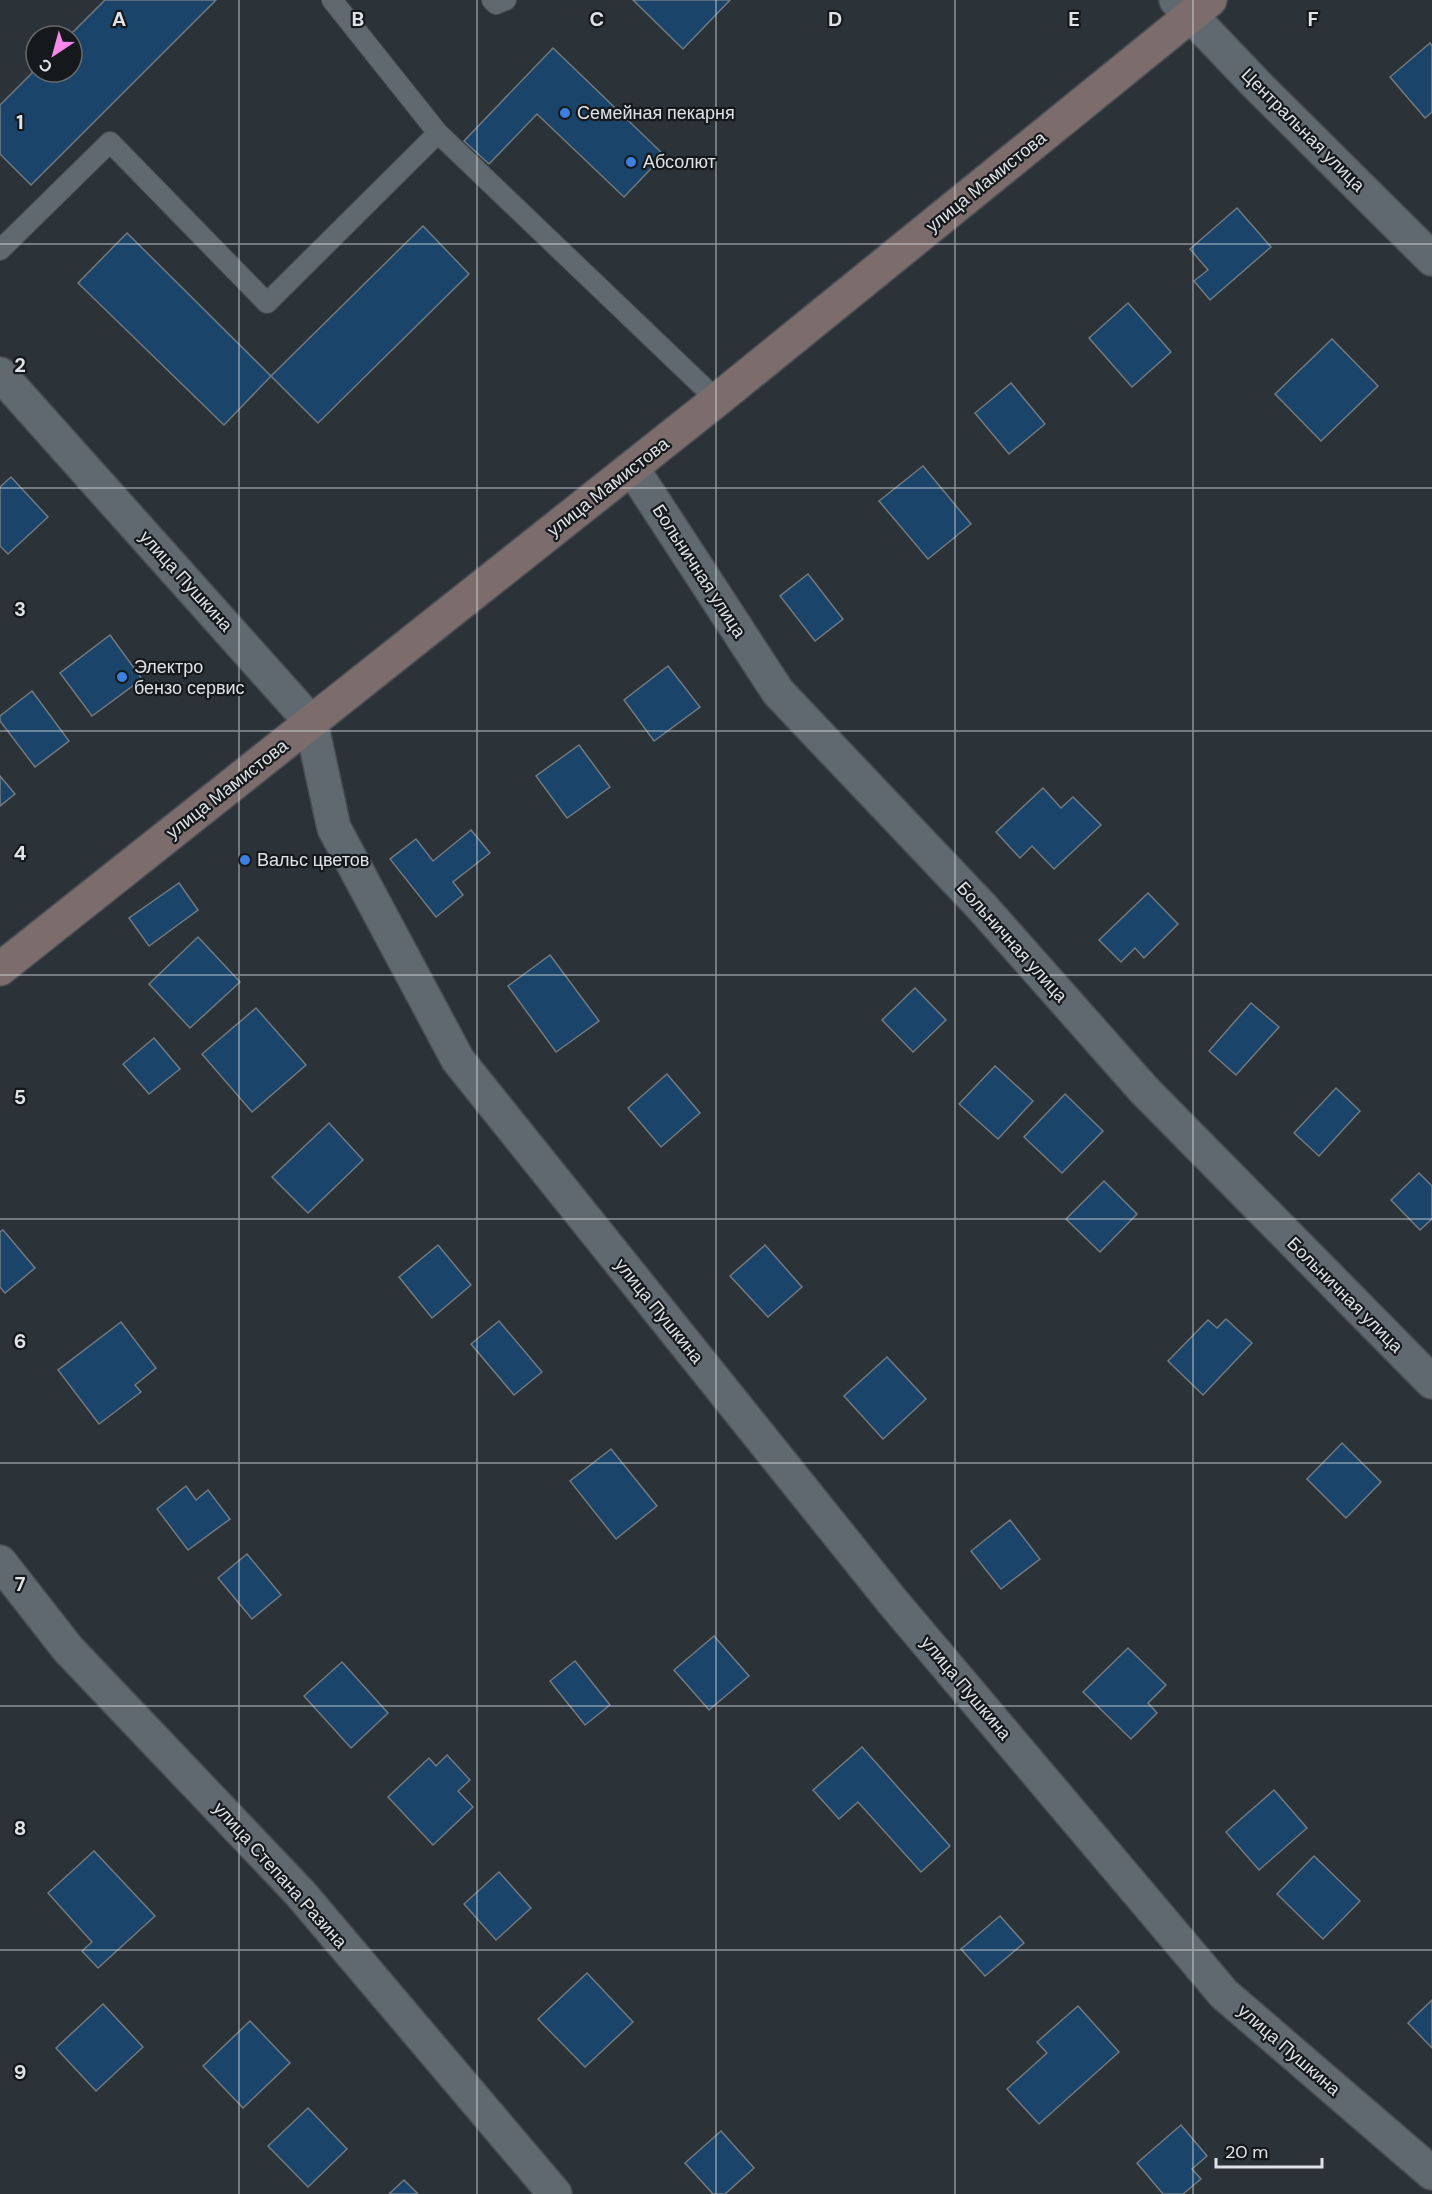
<svg xmlns="http://www.w3.org/2000/svg" width="1432" height="2194" font-family="'DM Sans',sans-serif">
  <style>
    .building { fill: #1a4469; stroke: #727981; stroke-width: 1.5 }
    .lines { fill: none; stroke-linecap: round; stroke-linejoin: round }
    .lane-casing { stroke: #484e53; stroke-width: 22 }
    .street-casing { stroke: #484e53; stroke-width: 36 }
    .secondary-casing { stroke: #484e53; stroke-width: 36 }
    .lane { stroke: #616970; stroke-width: 20 }
    .street { stroke: #616970; stroke-width: 33 }
    .secondary { stroke: #7c6d6c; stroke-width: 33 }
    .grid { fill: none; stroke: #dfe3e7; stroke-width: 1.5; stroke-opacity: 0.55 }
    .shop-dot { fill: #3f7fe0; stroke: #16191c; stroke-width: 2 }
    .labels { text-anchor: middle; stroke-width: 4.5; stroke-linejoin: round; paint-order: stroke }
    .poi-label { font-size: 18px; fill: #dfe3e7; stroke: #16191c; text-anchor: start }
    .street-label { font-size: 18px; fill: #dfe3e7; stroke: #16191c }
    .grid-label { font-size: 20px; text-anchor: middle; font-weight: bold; fill: #dfe3e7; stroke: #16191c; stroke-width: 4.5; stroke-linejoin: round; paint-order: stroke }
  </style>
  <rect width="100%" height="100%" fill="#2b3238"/>
  <g class="building">
    <polygon points="105,0 216,0 31,185 0,154 0,105 36,69 36,72 72,72 72,36 69,36"/>
    <polygon points="633,0 730,0 683,49"/>
    <polygon points="1430,43 1432,46 1432,112 1425,118 1390,77"/>
    <polygon points="553,48 664,155 624,197 537,114 489,164 464,141"/>
    <polygon points="1237,208 1271,247 1210,300 1194,281 1208,270 1190,249"/>
    <polygon points="423,226 469,274 318,423 271,376"/>
    <polygon points="127,233 271,376 224,425 78,283"/>
    <polygon points="1128,303 1171,352 1132,387 1089,338"/>
    <polygon points="1332,339 1378,386 1321,441 1275,394"/>
    <polygon points="1011,383 1045,424 1009,454 975,413"/>
    <polygon points="923,466 971,524 928,559 879,501"/>
    <polygon points="11,477 48,517 8,554 0,546 0,487"/>
    <polygon points="808,574 843,619 815,641 780,596"/>
    <polygon points="110,635 142,679 92,716 60,673"/>
    <polygon points="668,666 700,707 654,741 624,700"/>
    <polygon points="32,691 69,741 35,767 0,721 0,716"/>
    <polygon points="579,745 610,787 567,818 536,776"/>
    <polygon points="0,776 15,794 0,806"/>
    <polygon points="1043,788 1061,808 1073,797 1101,825 1054,869 1032,846 1020,858 996,832"/>
    <polygon points="471,830 490,853 453,882 463,895 436,917 390,859 416,839 433,861"/>
    <polygon points="179,883 198,910 149,946 129,918"/>
    <polygon points="1148,893 1178,924 1144,958 1135,948 1121,962 1099,940"/>
    <polygon points="198,937 240,982 190,1028 149,984"/>
    <polygon points="550,955 599,1021 556,1052 508,986"/>
    <polygon points="915,988 946,1020 913,1052 882,1020"/>
    <polygon points="1251,1003 1279,1027 1236,1075 1209,1051"/>
    <polygon points="256,1008 306,1065 252,1112 202,1054"/>
    <polygon points="154,1038 180,1069 149,1094 123,1064"/>
    <polygon points="995,1066 1033,1101 998,1139 959,1104"/>
    <polygon points="667,1074 700,1113 661,1147 628,1108"/>
    <polygon points="1336,1088 1360,1111 1319,1156 1294,1133"/>
    <polygon points="1065,1094 1103,1131 1062,1173 1024,1137"/>
    <polygon points="329,1123 363,1160 308,1213 272,1177"/>
    <polygon points="1419,1173 1432,1186 1432,1219 1420,1230 1391,1200"/>
    <polygon points="1104,1181 1137,1214 1100,1252 1066,1219"/>
    <polygon points="3,1230 35,1268 5,1293 0,1287 0,1232"/>
    <polygon points="438,1245 471,1285 432,1318 399,1277"/>
    <polygon points="765,1245 802,1287 768,1317 730,1276"/>
    <polygon points="1226,1319 1252,1343 1203,1395 1168,1361 1208,1320 1217,1328"/>
    <polygon points="499,1321 542,1372 514,1395 471,1344"/>
    <polygon points="121,1322 156,1368 135,1385 141,1392 99,1424 58,1370"/>
    <polygon points="887,1357 926,1399 883,1439 844,1396"/>
    <polygon points="1342,1443 1381,1482 1346,1518 1307,1479"/>
    <polygon points="611,1449 657,1506 616,1539 570,1481"/>
    <polygon points="186,1486 196,1500 208,1490 230,1519 188,1550 157,1509"/>
    <polygon points="1010,1520 1040,1559 1001,1589 971,1551"/>
    <polygon points="247,1554 281,1595 252,1619 218,1578"/>
    <polygon points="714,1636 749,1676 709,1710 674,1670"/>
    <polygon points="1128,1648 1166,1685 1148,1703 1157,1713 1131,1739 1083,1692"/>
    <polygon points="575,1661 610,1705 585,1725 550,1681"/>
    <polygon points="342,1662 388,1713 351,1748 304,1696"/>
    <polygon points="862,1747 950,1846 921,1872 858,1802 839,1819 813,1790"/>
    <polygon points="447,1755 470,1780 458,1791 473,1807 433,1845 388,1797 429,1758 436,1766"/>
    <polygon points="1274,1790 1307,1828 1259,1870 1226,1832"/>
    <polygon points="94,1851 155,1916 98,1968 82,1951 92,1942 48,1893"/>
    <polygon points="1314,1856 1360,1901 1323,1939 1277,1894"/>
    <polygon points="499,1872 531,1908 496,1940 464,1904"/>
    <polygon points="1000,1916 1024,1943 985,1976 961,1949"/>
    <polygon points="587,1973 633,2022 585,2067 538,2019"/>
    <polygon points="1432,2000 1432,2048 1408,2023"/>
    <polygon points="103,2004 143,2047 96,2091 56,2048"/>
    <polygon points="1078,2006 1119,2052 1039,2124 1007,2089 1047,2053 1037,2042"/>
    <polygon points="250,2021 290,2063 243,2108 203,2066"/>
    <polygon points="308,2108 347,2149 308,2187 268,2146"/>
    <polygon points="1181,2125 1207,2156 1192,2169 1201,2179 1183,2194 1163,2194 1137,2163"/>
    <polygon points="721,2131 754,2168 725,2194 713,2194 685,2163"/>
    <polygon points="404,2180 418,2194 389,2194"/>
  </g>
  <g class="lines">
    <defs>
      <g id="lane">
        <polyline points="332,0 438,133"/>
        <polyline points="492,0 496,4 506,0"/>
        <polyline points="0,250 110,142 267,303 438,133 717,400"/>
      </g>
      <g id="street">
        <polyline points="1176,0 1256,84 1432,259"/>
        <polyline points="0,374 311,722 334,828 458,1060 892,1601 1224,1994 1432,2173"/>
        <polyline points="632,468 778,692 982,907 1144,1090 1432,1382"/>
        <polyline points="0,1562 68,1649 300,1893 555,2194"/>
      </g>
      <polyline id="secondary" points="0,969 717,400 1210,0"/>
    </defs>
    <use href="#lane" class="lane-casing"/>
    <use href="#street" class="street-casing"/>
    <use href="#secondary" class="secondary-casing"/>
    <use href="#lane" class="lane"/>
    <use href="#street" class="street"/>
    <use href="#secondary" class="secondary"/>
  </g>
  <path class="grid" d="M239 0V2194M477 0V2194M716 0V2194M955 0V2194M1193 0V2194M0 244H1432M0 488H1432M0 731H1432M0 975H1432M0 1219H1432M0 1463H1432M0 1706H1432M0 1950H1432"/>
  <g class="shop-dot">
    <circle cx="565" cy="113" r="6"/>
    <circle cx="631" cy="162" r="6"/>
    <circle cx="122" cy="677" r="6"/>
    <circle cx="245" cy="860" r="6"/>
  </g>
  <g class="labels">
    <g class="poi-label">
      <text x="577" y="119">Семейная пекарня</text>
      <text x="643" y="168">Абсолют</text>
      <text x="134" y="673">Электро<tspan x="134" dy="21">бензо сервис</tspan></text>
      <text x="257" y="866">Вальс цветов</text>
    </g>
    <g class="street-label">
      <text transform="translate(1303 130) rotate(45)" y="6">Центральная улица</text>
      <text transform="translate(986 182) rotate(-39)" y="6">улица Мамистова</text>
      <text transform="translate(608 487) rotate(-38)" y="6">улица Мамистова</text>
      <text transform="translate(699 571) rotate(57)" y="6">Больничная улица</text>
      <text transform="translate(186 581) rotate(48)" y="6">улица Пушкина</text>
      <text transform="translate(227 789) rotate(-38)" y="6">улица Мамистова</text>
      <text transform="translate(1012 942) rotate(48)" y="6">Больничная улица</text>
      <text transform="translate(1345 1295) rotate(45)" y="6">Больничная улица</text>
      <text transform="translate(659 1311) rotate(51)" y="6">улица Пушкина</text>
      <text transform="translate(966 1688) rotate(50)" y="6">улица Пушкина</text>
      <text transform="translate(280 1875) rotate(48)" y="6">улица Степана Разина</text>
      <text transform="translate(1289 2050) rotate(41)" y="6">улица Пушкина</text>
    </g>
  </g>
  <g class="grid-label">
    <text x="119" y="26">A</text>
    <text x="358" y="26">B</text>
    <text x="597" y="26">C</text>
    <text x="835" y="26">D</text>
    <text x="1074" y="26">E</text>
    <text x="1313" y="26">F</text>
    <text x="20" y="129">1</text>
    <text x="20" y="372">2</text>
    <text x="20" y="616">3</text>
    <text x="20" y="860">4</text>
    <text x="20" y="1104">5</text>
    <text x="20" y="1348">6</text>
    <text x="20" y="1591">7</text>
    <text x="20" y="1835">8</text>
    <text x="20" y="2079">9</text>
  </g>
  <g transform="translate(54 54) rotate(216)"><circle r="28" fill="#16191c" stroke="#666a6d" stroke-width="1.5"/>
  <path d="M0-4.5L10 22L0 15L-10 22Z" fill="#f788eb"/>
  <text y="-9" font-size="16" font-weight="bold" text-anchor="middle" fill="#dfe3e7">С</text>
  </g>
  <path d="M1216 2158v9h106v-9" fill="none" stroke="#dfe3e7" stroke-width="3"/>
  <text x="1225" y="2158" font-size="18" fill="#dfe3e7" stroke="#16191c" stroke-width="4.5" paint-order="stroke">20 m</text>
</svg>
